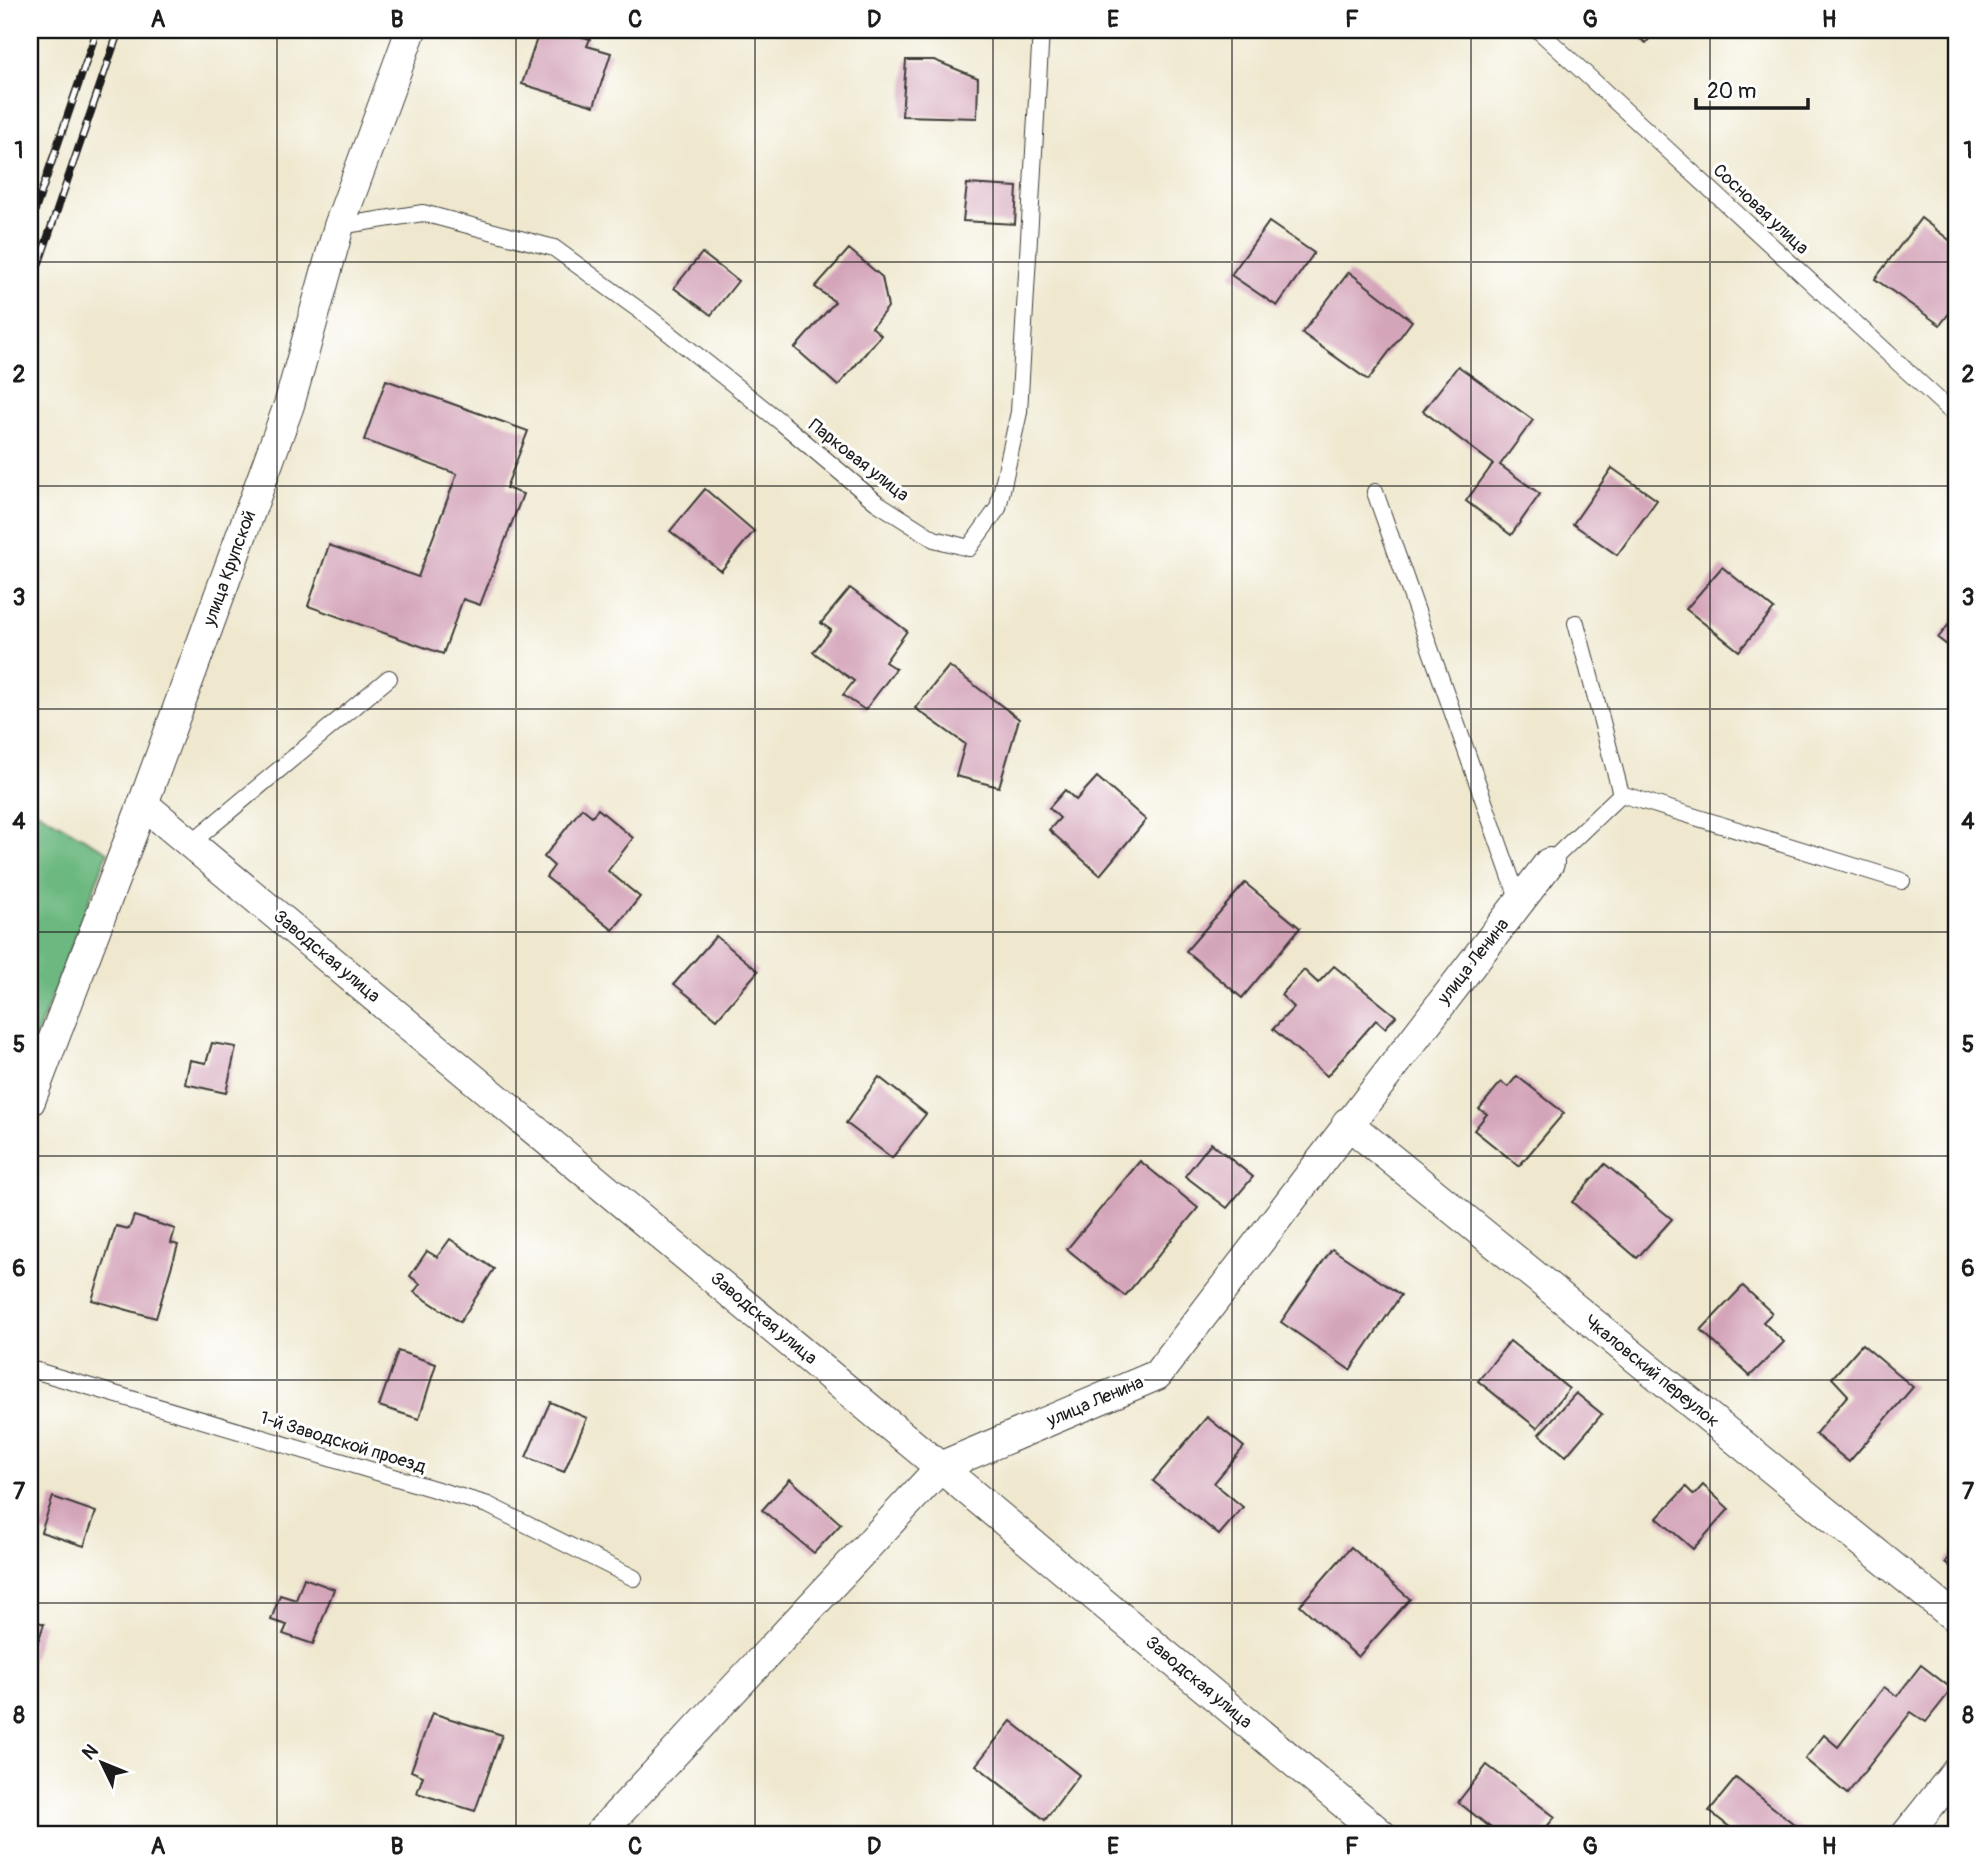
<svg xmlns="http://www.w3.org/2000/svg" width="1987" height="1865" font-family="Pangolin,sans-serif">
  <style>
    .forest { fill: #6cb880; stroke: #446a4e; stroke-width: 2 }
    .building { fill: #d4a4b9 }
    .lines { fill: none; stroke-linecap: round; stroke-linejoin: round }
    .service-casing { stroke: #3c3b37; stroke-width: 18 }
    .minor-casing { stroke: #3c3b37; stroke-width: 32 }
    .service { stroke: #fff; stroke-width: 16 }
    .minor { stroke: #fff; stroke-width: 30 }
    .rail-casing { stroke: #1c1c1c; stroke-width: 8 }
    .rail { stroke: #fff; stroke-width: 5; stroke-dasharray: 16; stroke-linecap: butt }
    .grid { fill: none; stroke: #1c1c1c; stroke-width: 2; stroke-opacity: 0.55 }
    .labels { text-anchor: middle; stroke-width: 6; stroke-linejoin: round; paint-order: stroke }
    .street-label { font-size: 18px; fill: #1c1c1c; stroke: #fff }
    .neatline { fill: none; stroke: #1c1c1c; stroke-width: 2.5 }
    .grid-label { font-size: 23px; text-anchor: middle; font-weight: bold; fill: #1c1c1c }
  </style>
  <rect width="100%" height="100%" fill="#fff"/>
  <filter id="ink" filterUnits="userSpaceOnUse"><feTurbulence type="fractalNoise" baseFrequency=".0143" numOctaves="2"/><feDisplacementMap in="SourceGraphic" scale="14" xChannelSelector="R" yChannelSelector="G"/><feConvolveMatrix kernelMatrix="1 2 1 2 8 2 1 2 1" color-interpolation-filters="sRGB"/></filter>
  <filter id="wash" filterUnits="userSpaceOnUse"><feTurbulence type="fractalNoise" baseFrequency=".00686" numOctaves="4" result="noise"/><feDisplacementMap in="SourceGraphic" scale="28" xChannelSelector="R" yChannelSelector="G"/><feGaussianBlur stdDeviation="1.57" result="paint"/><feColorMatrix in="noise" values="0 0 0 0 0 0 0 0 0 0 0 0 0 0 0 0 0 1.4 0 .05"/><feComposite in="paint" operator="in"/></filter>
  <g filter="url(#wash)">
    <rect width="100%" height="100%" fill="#efe8cf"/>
    <polygon class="forest" points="30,807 108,852 30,1053"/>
    <g id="blocks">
      <g class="building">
        <polygon points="1627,30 1656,30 1646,43"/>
        <polygon points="561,31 590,39 587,46 611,53 594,106 522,84 539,32 559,38"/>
        <polygon points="906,60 934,60 978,78 977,118 902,116"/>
        <polygon points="967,184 1017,187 1015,224 963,221"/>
        <polygon points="1921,218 1957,246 1957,303 1940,325 1875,279"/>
        <polygon points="1269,222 1314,253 1277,306 1231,275"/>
        <polygon points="849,249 882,277 888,307 872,327 881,335 838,386 795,348 835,302 815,287"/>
        <polygon points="702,253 738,281 711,315 674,288"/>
        <polygon points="1349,272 1412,321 1368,380 1302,333"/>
        <polygon points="1458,366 1533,420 1500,465 1540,494 1511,535 1466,501 1493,464 1423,411"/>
        <polygon points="386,380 528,431 506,488 523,494 480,605 463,599 443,654 308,606 329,545 418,577 457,474 364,440"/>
        <polygon points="1612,468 1657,500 1617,555 1573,524"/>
        <polygon points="705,489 754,531 721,571 670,531"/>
        <polygon points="1722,567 1774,609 1739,651 1686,609"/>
        <polygon points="850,588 907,631 885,662 896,669 865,710 843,695 854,681 813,652 831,630 821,623"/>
        <polygon points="1957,614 1957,653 1938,638"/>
        <polygon points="949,666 1019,719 999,787 956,776 965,744 915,708"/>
        <polygon points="1097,777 1146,820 1100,875 1049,830 1060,818 1049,808 1065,790 1076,800"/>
        <polygon points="582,808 592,816 598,809 633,838 608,871 640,897 613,930 546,877 554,866 544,857"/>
        <polygon points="1245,883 1300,928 1242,998 1186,951"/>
        <polygon points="716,936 758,971 717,1019 674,984"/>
        <polygon points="1334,966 1396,1016 1385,1028 1376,1020 1327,1076 1273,1029 1294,1007 1281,995 1304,970 1318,983"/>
        <polygon points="212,1043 236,1047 226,1093 185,1084 190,1060 206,1063"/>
        <polygon points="1517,1076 1564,1113 1519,1166 1474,1130 1487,1114 1479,1109 1501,1082 1508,1087"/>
        <polygon points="879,1077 926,1114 892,1158 846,1123"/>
        <polygon points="1211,1143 1253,1177 1227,1208 1185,1176"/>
        <polygon points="1140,1161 1198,1208 1125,1296 1067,1249"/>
        <polygon points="1605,1164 1672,1219 1637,1258 1572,1202"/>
        <polygon points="134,1216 175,1229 171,1243 178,1245 156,1318 92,1300 116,1226 129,1229"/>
        <polygon points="450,1239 494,1269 460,1322 414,1292 420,1284 410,1276 427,1251 437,1257"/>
        <polygon points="1332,1249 1401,1295 1350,1370 1281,1322"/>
        <polygon points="1743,1286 1772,1313 1763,1322 1784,1342 1750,1376 1701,1330"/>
        <polygon points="1510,1341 1569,1389 1537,1428 1478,1381"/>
        <polygon points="1862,1344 1913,1387 1849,1462 1815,1434 1848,1395 1832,1378"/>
        <polygon points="398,1351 436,1364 419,1419 379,1406"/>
        <polygon points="1576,1393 1602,1414 1566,1456 1539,1434"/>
        <polygon points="550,1402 587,1418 564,1472 526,1457"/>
        <polygon points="1207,1417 1244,1447 1214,1483 1243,1507 1219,1535 1153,1481"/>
        <polygon points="790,1479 841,1524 814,1553 762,1510"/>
        <polygon points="1703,1485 1729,1509 1693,1549 1657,1518 1686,1487 1694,1495"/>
        <polygon points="53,1497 96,1512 84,1546 41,1532"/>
        <polygon points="1351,1547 1410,1599 1358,1657 1300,1605"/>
        <polygon points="1957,1547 1957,1572 1945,1562"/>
        <polygon points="304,1578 334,1589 313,1644 283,1634 287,1625 271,1620 280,1595 296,1600"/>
        <polygon points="30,1619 44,1624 30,1665"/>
        <polygon points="1921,1665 1952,1689 1926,1722 1911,1712 1847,1794 1805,1759 1824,1735 1838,1747 1884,1687 1897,1696"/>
        <polygon points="432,1713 502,1735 475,1811 417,1793 423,1776 411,1771"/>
        <polygon points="1011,1721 1079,1775 1045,1820 976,1765"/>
        <polygon points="1487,1765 1555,1817 1540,1835 1500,1835 1458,1802"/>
        <polygon points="1736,1778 1808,1835 1740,1835 1709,1811"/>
      </g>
    </g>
  </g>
  <g filter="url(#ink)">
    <use href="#blocks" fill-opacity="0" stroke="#3c3b37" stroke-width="2"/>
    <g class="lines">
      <defs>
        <g id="service">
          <polyline points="1538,30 1957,417"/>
          <polyline points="339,226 423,213 554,248 650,318 782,423 876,502 934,539 969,548 998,508 1019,412 1041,30"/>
          <polyline points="1375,492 1519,901"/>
          <polyline points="1621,794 1902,881"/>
          <polyline points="191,843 389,678"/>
          <polyline points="1549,863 1621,794 1576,623"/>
          <polyline points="30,1369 488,1505 634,1578"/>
        </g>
        <g id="minor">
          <polyline points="143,804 1382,1835"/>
          <polyline points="30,1101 143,804 289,405 339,226 411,30"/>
          <polyline points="1347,1123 1957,1619"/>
          <polyline points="598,1835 942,1466 1157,1375 1549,863"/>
          <polyline points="1906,1835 1957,1771"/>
        </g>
      </defs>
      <use href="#service" class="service-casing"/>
      <use href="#minor" class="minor-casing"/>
      <use href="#service" class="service"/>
      <use href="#minor" class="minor"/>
      <defs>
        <g id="rail">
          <polyline points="30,225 97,30"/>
          <polyline points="30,289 119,30"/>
        </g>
      </defs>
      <use href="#rail" class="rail-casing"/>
      <use href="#rail" class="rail"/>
    </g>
  </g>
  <path class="grid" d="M277 30V1835M516 30V1835M755 30V1835M993 30V1835M1232 30V1835M1471 30V1835M1710 30V1835M30 262H1957M30 486H1957M30 709H1957M30 932H1957M30 1156H1957M30 1380H1957M30 1603H1957"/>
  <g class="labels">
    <g class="street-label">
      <text transform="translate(1761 209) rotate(43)" y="6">Сосновая улица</text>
      <text transform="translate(859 460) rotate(38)" y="6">Парковая улица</text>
      <text transform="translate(229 568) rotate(-70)" y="6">улица Крупской</text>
      <text transform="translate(327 956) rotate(40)" y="6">Заводская улица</text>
      <text transform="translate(1473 961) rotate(-52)" y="6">улица Ленина</text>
      <text transform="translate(764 1318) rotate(40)" y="6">Заводская улица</text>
      <text transform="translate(1652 1371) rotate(39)" y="6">Чкаловский переулок</text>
      <text transform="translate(1095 1401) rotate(-23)" y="6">улица Ленина</text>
      <text transform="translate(343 1442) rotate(17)" y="6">1-й Заводской проезд</text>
      <text transform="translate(1199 1682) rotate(40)" y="6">Заводская улица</text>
    </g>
  </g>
  <rect width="1987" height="1865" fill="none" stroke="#fff" stroke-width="77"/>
  <g transform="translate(102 1763) rotate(313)" stroke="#ffffff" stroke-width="5" paint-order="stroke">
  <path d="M0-5L12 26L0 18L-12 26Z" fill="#1c1c1c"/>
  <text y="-10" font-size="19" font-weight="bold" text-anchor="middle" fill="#1c1c1c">N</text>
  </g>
  <path d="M1696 98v10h112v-10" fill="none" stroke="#1c1c1c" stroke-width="3.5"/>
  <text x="1707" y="98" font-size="21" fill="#1c1c1c" stroke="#ffffff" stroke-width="5" paint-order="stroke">20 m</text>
  <rect x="38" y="38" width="1910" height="1788" class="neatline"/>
  <g class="grid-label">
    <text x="158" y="27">A</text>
    <text x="397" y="27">B</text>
    <text x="635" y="27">C</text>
    <text x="874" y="27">D</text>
    <text x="1113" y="27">E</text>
    <text x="1352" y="27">F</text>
    <text x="1590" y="27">G</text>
    <text x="1829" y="27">H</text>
    <text x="19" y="158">1</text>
    <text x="1968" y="158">1</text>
    <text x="19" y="382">2</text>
    <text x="1968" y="382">2</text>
    <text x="19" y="605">3</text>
    <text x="1968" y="605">3</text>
    <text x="19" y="829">4</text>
    <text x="1968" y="829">4</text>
    <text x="19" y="1052">5</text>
    <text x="1968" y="1052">5</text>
    <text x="19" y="1276">6</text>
    <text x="1968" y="1276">6</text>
    <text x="19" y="1499">7</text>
    <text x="1968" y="1499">7</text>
    <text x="19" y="1723">8</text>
    <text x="1968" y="1723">8</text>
    <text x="158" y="1854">A</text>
    <text x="397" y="1854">B</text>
    <text x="635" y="1854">C</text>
    <text x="874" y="1854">D</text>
    <text x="1113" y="1854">E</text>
    <text x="1352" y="1854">F</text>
    <text x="1590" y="1854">G</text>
    <text x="1829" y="1854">H</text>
  </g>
</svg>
